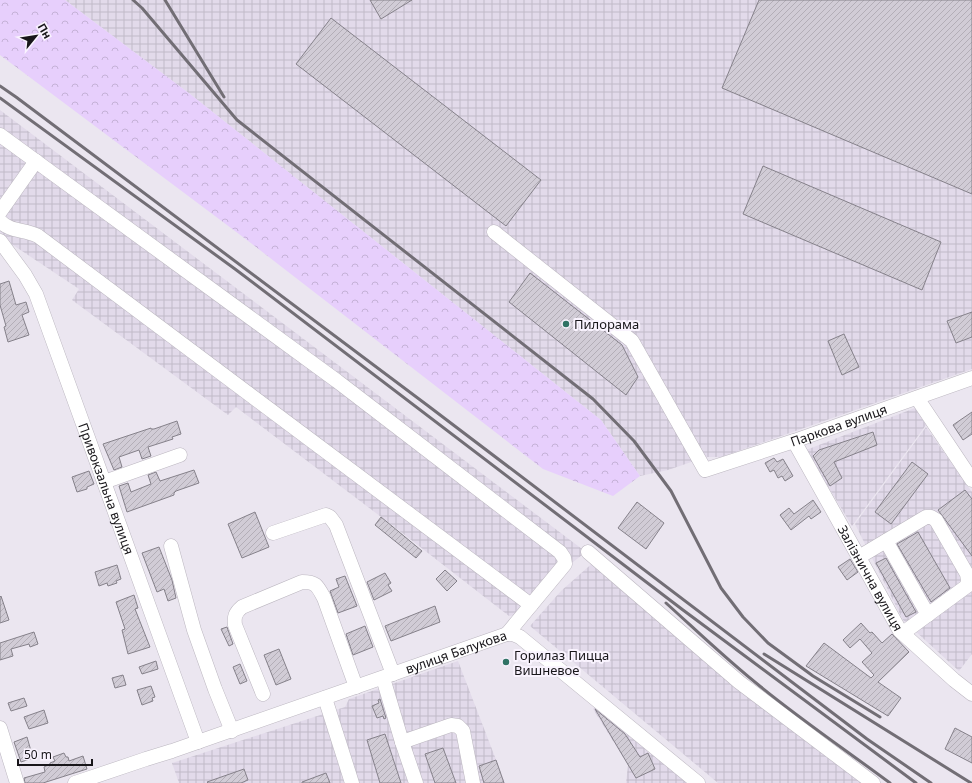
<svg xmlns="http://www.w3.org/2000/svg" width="972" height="783" font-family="'Noto Sans',sans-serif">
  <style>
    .industrial { fill: url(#industrial-grid) }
    .forest { fill: url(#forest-crowns) }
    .building { fill: url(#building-hatch); stroke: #85818a }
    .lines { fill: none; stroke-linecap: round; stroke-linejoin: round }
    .minor-casing { stroke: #bcb7c0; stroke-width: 15 }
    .minor { stroke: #fff; stroke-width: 14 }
    .rail { stroke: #726e75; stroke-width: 3 }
    .poi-dot { fill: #307365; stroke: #f9f3fe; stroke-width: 1.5 }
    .labels { text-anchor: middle; stroke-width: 4; stroke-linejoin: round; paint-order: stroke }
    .poi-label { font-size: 13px; fill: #18161a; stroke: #f9f3fe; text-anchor: start }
    .street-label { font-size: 13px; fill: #18161a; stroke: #f9f3fe }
  </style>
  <defs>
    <pattern id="industrial-grid" width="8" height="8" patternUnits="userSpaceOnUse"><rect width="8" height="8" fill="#e2daea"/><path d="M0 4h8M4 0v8" fill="none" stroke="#c1bac8"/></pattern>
    <pattern id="forest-crowns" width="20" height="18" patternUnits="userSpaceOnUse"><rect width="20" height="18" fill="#e7cffc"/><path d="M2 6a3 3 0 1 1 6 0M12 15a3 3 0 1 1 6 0" fill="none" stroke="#c5b1d7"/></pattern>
    <pattern id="building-hatch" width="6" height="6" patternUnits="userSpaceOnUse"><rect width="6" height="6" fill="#d1ccd6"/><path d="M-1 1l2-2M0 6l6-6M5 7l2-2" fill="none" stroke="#b3aeb7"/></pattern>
  </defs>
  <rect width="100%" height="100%" fill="#ebe6f0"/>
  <g class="industrial">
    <polygon points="65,0 972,0 972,369 721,457 706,457 668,470 640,476 601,420 190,94"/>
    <polygon points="0,110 586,552 551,579 517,615 509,616 397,529 236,407 228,415 72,300 79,289 10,243 0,232"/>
    <polygon points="915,408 926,425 852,526 806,450"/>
    <polygon points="926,427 972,492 972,654 959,671 903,620 855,524"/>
    <polygon points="596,560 868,783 718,783 530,626 561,591"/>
    <polygon points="458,661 505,783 179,783 172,763 345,707 349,699"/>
    <polygon points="600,705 692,783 626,783 628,765 593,709"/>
  </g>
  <polygon class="forest" points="0,0 65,0 190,94 601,420 640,476 613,496 543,469 243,237 0,55"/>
  <g class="building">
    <polygon points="370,0 412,0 381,19"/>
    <polygon points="759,0 972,0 972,194 722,88"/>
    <polygon points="331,18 541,180 506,226 296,64"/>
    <polygon points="763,166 941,242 922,290 743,214"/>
    <polygon points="530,273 622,345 638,377 626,395 509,302"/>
    <polygon points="9,281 16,305 26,302 29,312 22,315 29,335 8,342 4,327 6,326 0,305 0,284"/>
    <polygon points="972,312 972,337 956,343 947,321"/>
    <polygon points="844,334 859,367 842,375 828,341"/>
    <polygon points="972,412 972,434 963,440 953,425"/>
    <polygon points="177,421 181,434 172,437 173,439 148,447 151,456 142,459 139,450 119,457 122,467 114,470 103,444 151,428 151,429 154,429"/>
    <polygon points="873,432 877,445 834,462 842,478 830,486 813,456 819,450"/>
    <polygon points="774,458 777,462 783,459 793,476 785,481 782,476 778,478 774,470 770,472 765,463"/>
    <polygon points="912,462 928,474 891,524 875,512"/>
    <polygon points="194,470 199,483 176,491 174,493 174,495 127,512 119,486 128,483 131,492 151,484 148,475 156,472 160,481"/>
    <polygon points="89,471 94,484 87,487 87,489 77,492 72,477"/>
    <polygon points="965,490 972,499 972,556 938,510"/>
    <polygon points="813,500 821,512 811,519 809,516 791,530 780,515 789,508 794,514"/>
    <polygon points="637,502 664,523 646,549 618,528"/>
    <polygon points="255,512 269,547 242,558 228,524"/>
    <polygon points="381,517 422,551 416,558 375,525"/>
    <polygon points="918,532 950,588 931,602 897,544"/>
    <polygon points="159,547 172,580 176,598 168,601 164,589 157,592 142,553"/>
    <polygon points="886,558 916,612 906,617 876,563"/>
    <polygon points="850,559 858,572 847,580 838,567"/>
    <polygon points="117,565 121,579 116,581 117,583 108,586 107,583 99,586 95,572"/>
    <polygon points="445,570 457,581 447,591 436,579"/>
    <polygon points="385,573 391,583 388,585 392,591 374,600 367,582"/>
    <polygon points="345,576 357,606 338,613 330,591 339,587 336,579"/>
    <polygon points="134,595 138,608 135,609 150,647 128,654 122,630 125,629 116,602"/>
    <polygon points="1,596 9,620 0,623 0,597"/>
    <polygon points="435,606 440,622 391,641 385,626"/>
    <polygon points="861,623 870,633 872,632 882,643 892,634 909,652 878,682 901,698 888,716 806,666 824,643 871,678 874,675 862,662 872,653 860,639 850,648 843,640"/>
    <polygon points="365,626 373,647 353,655 346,634"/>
    <polygon points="227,627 233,644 229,646 221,629"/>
    <polygon points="34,632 38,644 30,647 29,644 11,649 13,656 0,660 0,643"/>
    <polygon points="279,649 291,679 276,685 264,655"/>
    <polygon points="156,661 158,669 142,674 139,667"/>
    <polygon points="240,664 247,681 240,684 233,667"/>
    <polygon points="123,675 126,685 115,688 112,678"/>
    <polygon points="151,686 155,697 152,698 153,701 142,705 137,690"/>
    <polygon points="24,698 27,706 11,711 8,703"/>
    <polygon points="380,699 386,718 384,719 383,716 377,718 372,706 379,703 378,700"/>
    <polygon points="595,709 625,734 640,757 648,753 655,769 636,778"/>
    <polygon points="44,710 48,723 29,729 24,717"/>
    <polygon points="955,728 972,737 972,763 945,749"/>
    <polygon points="385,734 401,783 380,783 367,740"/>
    <polygon points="27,737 33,758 21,762 14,742"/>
    <polygon points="443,748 456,783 435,783 425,754"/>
    <polygon points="64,753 66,757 68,757 69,761 83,756 87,769 43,783 25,783 24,778 45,772 44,767 50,764 50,763 55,761 53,757"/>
    <polygon points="496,760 504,783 484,783 479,766"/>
    <polygon points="244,769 248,780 241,783 208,783 207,782"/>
    <polygon points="326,773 330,783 302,783 302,782"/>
  </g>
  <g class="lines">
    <defs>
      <g id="minor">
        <polyline points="0,135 337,381 560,552 564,558 565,564 507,634"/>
        <polyline points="0,212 36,161"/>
        <path d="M0 221C10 232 25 229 38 236L531 605"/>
        <path id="s1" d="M494 232 632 341 705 470 794 441 972 378"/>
        <path id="s2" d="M0 241 25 275 36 294 198 742"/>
        <polyline points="917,398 972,480"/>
        <path id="s3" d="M794 441 900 631 954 680 972 694"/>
        <polyline points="104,482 180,455"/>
        <polyline points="273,533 326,515 330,517 336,525 393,674"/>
        <polyline points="886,541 928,615"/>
        <polyline points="171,546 194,630 215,689 232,731"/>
        <polyline points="588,552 739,682 873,783"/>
        <polyline points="859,557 926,517 931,517 936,520 967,574 968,580 967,586 903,633"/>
        <polyline points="383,678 402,742 416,783"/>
        <path d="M263 694 235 625C234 617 235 613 242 607L302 582C316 582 317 585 324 598L356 687"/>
        <polyline points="325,698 352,783"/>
        <polyline points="0,728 17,783"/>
        <polyline points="402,742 451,725 458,726 463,731 473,783"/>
        <path id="s4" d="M75 783 146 759 172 751 507 634H513L520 637 698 783"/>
      </g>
    </defs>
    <use href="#minor" class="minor-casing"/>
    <use href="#minor" class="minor"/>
    <g class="rail">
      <polyline points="133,0 142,8 237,120 593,399 634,441 671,491 721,588 743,617 768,643 813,676 880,717"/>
      <polyline points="165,0 224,97"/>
      <polyline points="0,86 16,97 427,405 867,739 931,783"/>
      <polyline points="0,98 235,269 683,610 916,783"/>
      <path d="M666 603C697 631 728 661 761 687 803 721 847 751 890 783"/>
      <polyline points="764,654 971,783"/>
    </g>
  </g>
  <g class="poi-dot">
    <circle cx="566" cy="324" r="4"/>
    <circle cx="506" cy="662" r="4"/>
  </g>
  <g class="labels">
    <g class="poi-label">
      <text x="574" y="329">Пилорама</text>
      <text x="514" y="660">Горилаз Пицца<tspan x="514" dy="15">Вишневое</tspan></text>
    </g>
    <g class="street-label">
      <text dy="5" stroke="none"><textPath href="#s1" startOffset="465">Паркова вулиця</textPath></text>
      <text dy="5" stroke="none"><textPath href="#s2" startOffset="271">Привокзальна вулиця</textPath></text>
      <text dy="5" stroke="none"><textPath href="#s3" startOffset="157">Залізнична вулиця</textPath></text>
      <text dy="5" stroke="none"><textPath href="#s4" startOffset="403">вулиця Балукова</textPath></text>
    </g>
  </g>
  <g transform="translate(36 36) rotate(60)" stroke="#f9f3fe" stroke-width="3" paint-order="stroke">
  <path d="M0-3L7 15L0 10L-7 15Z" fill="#18161a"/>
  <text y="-6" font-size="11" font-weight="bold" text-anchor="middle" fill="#18161a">Пн</text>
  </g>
  <path d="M18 759v6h74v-6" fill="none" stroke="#18161a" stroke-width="2"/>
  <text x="24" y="759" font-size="12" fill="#18161a" stroke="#f9f3fe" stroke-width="3" paint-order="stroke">50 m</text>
</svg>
